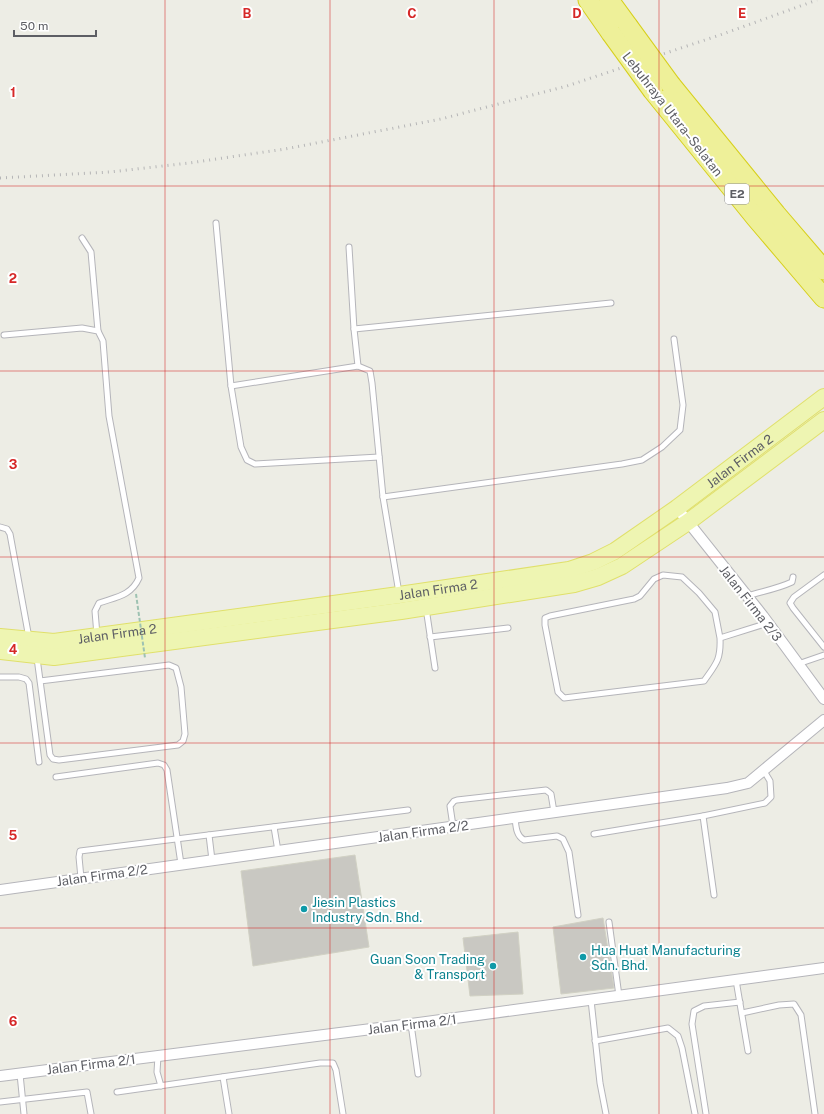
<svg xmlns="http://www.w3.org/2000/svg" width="824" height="1114" font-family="'Public Sans',sans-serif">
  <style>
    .building { fill: #c9c8c2; stroke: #d1d1c4 }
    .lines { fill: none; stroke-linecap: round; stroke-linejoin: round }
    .lane-casing { stroke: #b5b5ba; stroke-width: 7 }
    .street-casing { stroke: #b5b5ba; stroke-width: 12 }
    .primary-casing { stroke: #e0e06b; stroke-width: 18 }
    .highway-casing { stroke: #d7d01c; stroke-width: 21 }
    .lane { stroke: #fff; stroke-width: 5 }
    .street { stroke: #fff; stroke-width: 10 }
    .primary { stroke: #eef5b2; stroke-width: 16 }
    .highway { stroke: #eef099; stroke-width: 19 }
    .rail { stroke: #b5b5b6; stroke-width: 3; stroke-dasharray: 1 5; stroke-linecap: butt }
    .highway-bridge-casing { stroke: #d7d01c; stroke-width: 21; stroke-linecap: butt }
    .path-bridge { stroke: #9ec2b2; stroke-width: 2; stroke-dasharray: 4 2; stroke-linecap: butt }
    .highway-bridge { stroke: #eef099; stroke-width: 19 }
    .grid { fill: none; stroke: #d62828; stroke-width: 1; stroke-opacity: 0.55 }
    .culture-dot { fill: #0f9aa8; stroke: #fff; stroke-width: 1.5 }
    .labels { text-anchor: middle; stroke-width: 4; stroke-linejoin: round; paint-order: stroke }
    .shield { fill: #fff; stroke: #8e8e92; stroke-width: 1 }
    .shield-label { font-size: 12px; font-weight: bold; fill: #5d5e64 }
    .street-label { font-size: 13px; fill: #5d5e64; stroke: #fff }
    .culture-label { font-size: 13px; fill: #0d838f; stroke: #fff; text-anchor: start }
    .grid-label { font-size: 13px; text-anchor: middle; font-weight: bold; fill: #d62828; stroke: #fff; stroke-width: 4; stroke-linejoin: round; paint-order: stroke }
  </style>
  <rect width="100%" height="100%" fill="#edede5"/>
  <g class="building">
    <polygon points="355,855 369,947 253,966 241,871"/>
    <polygon points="603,918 614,988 561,994 553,927"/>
    <polygon points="518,932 523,994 470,996 463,938"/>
  </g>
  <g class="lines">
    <defs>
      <g id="lane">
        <polyline points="216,223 231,386 241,447 247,460 255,464 379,457"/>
        <polyline points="82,238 91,252 98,331"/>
        <polyline points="349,247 354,329 358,366"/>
        <polyline points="354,329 611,303"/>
        <path d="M4 335 82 328 98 331 103 341 109 416 139 578C131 596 116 597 99 603L95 611 97 635"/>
        <polyline points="231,386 358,366 370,371 372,383 383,497 399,593"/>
        <polyline points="383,497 622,464 642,460 662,447 680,430 683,405 674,339"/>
        <polyline points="0,527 7,529 10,534 29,638"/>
        <polyline points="824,575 794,597 790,603 793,608 824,647"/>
        <path d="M747 596C763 591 777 589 792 582L793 577"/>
        <polyline points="426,608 435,668"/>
        <polyline points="430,637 508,628"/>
        <path d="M720 638 715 612 699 593 682 577 663 575 654 579 640 596 634 599 550 616 545 618V625L558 692 564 698 704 681C716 664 721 660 720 638L768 623"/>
        <polyline points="37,658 50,755 53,759 59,760 178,745 183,741 185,734 181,687 176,668 169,665 40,681"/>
        <polyline points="798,664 824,655"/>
        <polyline points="0,677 19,677 26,679 29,683 39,762"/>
        <polyline points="56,777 158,763 164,765 167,770 181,864"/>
        <polyline points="703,816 714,895"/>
        <path d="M515 818C516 826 516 836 524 840L557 836 563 839 569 852 578 915"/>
        <polyline points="453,826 450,806 454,801 457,800 546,790 551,794 554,812"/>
        <polyline points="274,827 278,851"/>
        <polyline points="594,834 703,816 765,803 771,797 770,781 764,771"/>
        <polyline points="209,835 212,860"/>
        <polyline points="81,878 79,857 80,851 408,810"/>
        <polyline points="609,922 619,996"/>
        <polyline points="736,980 748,1051"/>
        <polyline points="591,1000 600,1083 606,1114"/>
        <polyline points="742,1013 779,1005 794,1004 801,1015 815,1114"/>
        <polyline points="411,1024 418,1074"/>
        <polyline points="595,1041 668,1028 678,1036 682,1048 695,1114"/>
        <polyline points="158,1056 157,1072 161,1086"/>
        <polyline points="20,1074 24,1114"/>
        <polyline points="223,1077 229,1114"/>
        <polyline points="117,1092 320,1063 333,1063 336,1070 343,1114"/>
        <polyline points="0,1102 87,1092 91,1114"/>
        <polyline points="706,1114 692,1024 694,1011 704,1006 740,1002"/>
      </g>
      <g id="street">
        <polyline points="677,508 763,616 824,699"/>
        <polyline points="0,890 727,788 748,783 824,720"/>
        <polyline points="0,1076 411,1024 824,968"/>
      </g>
      <g id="primary">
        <path id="s1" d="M0 637 54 642 399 595 569 570 593 562 615 551 677 508 824 397"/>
        <polyline points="0,651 54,657 401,611 574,584 598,577 622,566 688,522 824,420"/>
      </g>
      <g id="highway">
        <polyline points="588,0 611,33"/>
        <polyline points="609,0 628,26"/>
        <polyline points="671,85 776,214 824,270"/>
        <polyline points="653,91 755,217 824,298"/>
      </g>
    </defs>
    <use href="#lane" class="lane-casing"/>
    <use href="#street" class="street-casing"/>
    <use href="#primary" class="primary-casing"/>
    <use href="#highway" class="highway-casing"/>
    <use href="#lane" class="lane"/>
    <use href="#street" class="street"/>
    <use href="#primary" class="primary"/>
    <use href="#highway" class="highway"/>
    <polyline class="rail" points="0,178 110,172 189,163 285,149 441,119 567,86 720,35 817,0"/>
    <defs>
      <g id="highway-bridge">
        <polyline points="628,26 671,85"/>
        <polyline points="611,33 653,91"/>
      </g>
    </defs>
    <use href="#highway-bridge" class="highway-bridge-casing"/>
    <polyline class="path-bridge" points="136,594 145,658"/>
    <use href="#highway-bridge" class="highway-bridge"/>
  </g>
  <path class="grid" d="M165 0V1114M330 0V1114M494 0V1114M659 0V1114M0 186H824M0 371H824M0 557H824M0 743H824M0 928H824"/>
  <g class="culture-dot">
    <circle cx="304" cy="909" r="4"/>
    <circle cx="583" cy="957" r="4"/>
    <circle cx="493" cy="966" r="4"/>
  </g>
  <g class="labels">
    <rect class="shield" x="725" y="184" width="24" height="20" rx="3"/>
    <g class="shield-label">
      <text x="737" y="198">E2</text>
    </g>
    <g class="street-label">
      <text transform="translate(673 114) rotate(52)" y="5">Lebuhraya Utara–Selatan</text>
      <text dy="5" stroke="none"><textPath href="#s1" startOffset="778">Jalan Firma 2</textPath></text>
      <text dy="5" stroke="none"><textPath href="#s1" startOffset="442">Jalan Firma 2</textPath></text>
      <text transform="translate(751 603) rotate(52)" y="5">Jalan Firma 2/3</text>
      <text dy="5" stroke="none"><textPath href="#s1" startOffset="118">Jalan Firma 2</textPath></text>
      <text transform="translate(423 831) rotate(-8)" y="5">Jalan Firma 2/2</text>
      <text transform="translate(102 875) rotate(-8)" y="5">Jalan Firma 2/2</text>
      <text transform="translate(412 1024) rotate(-7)" y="5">Jalan Firma 2/1</text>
      <text transform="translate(91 1064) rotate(-7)" y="5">Jalan Firma 2/1</text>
    </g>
    <g class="culture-label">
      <text x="312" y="907">Jiesin Plastics<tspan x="312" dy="15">Industry Sdn. Bhd.</tspan></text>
      <text x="591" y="955">Hua Huat Manufacturing<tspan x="591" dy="15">Sdn. Bhd.</tspan></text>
      <text x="485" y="964" text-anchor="end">Guan Soon Trading<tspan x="485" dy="15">&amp; Transport</tspan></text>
    </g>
  </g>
  <g class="grid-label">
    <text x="247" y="18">B</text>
    <text x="412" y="18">C</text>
    <text x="577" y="18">D</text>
    <text x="742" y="18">E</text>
    <text x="13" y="97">1</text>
    <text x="13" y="283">2</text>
    <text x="13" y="469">3</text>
    <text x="13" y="654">4</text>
    <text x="13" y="840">5</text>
    <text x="13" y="1026">6</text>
  </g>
  <path d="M14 30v6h82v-6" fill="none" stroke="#5d5e64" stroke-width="2"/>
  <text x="20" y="30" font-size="12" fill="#5d5e64" stroke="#ffffff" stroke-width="3" paint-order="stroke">50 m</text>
</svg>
